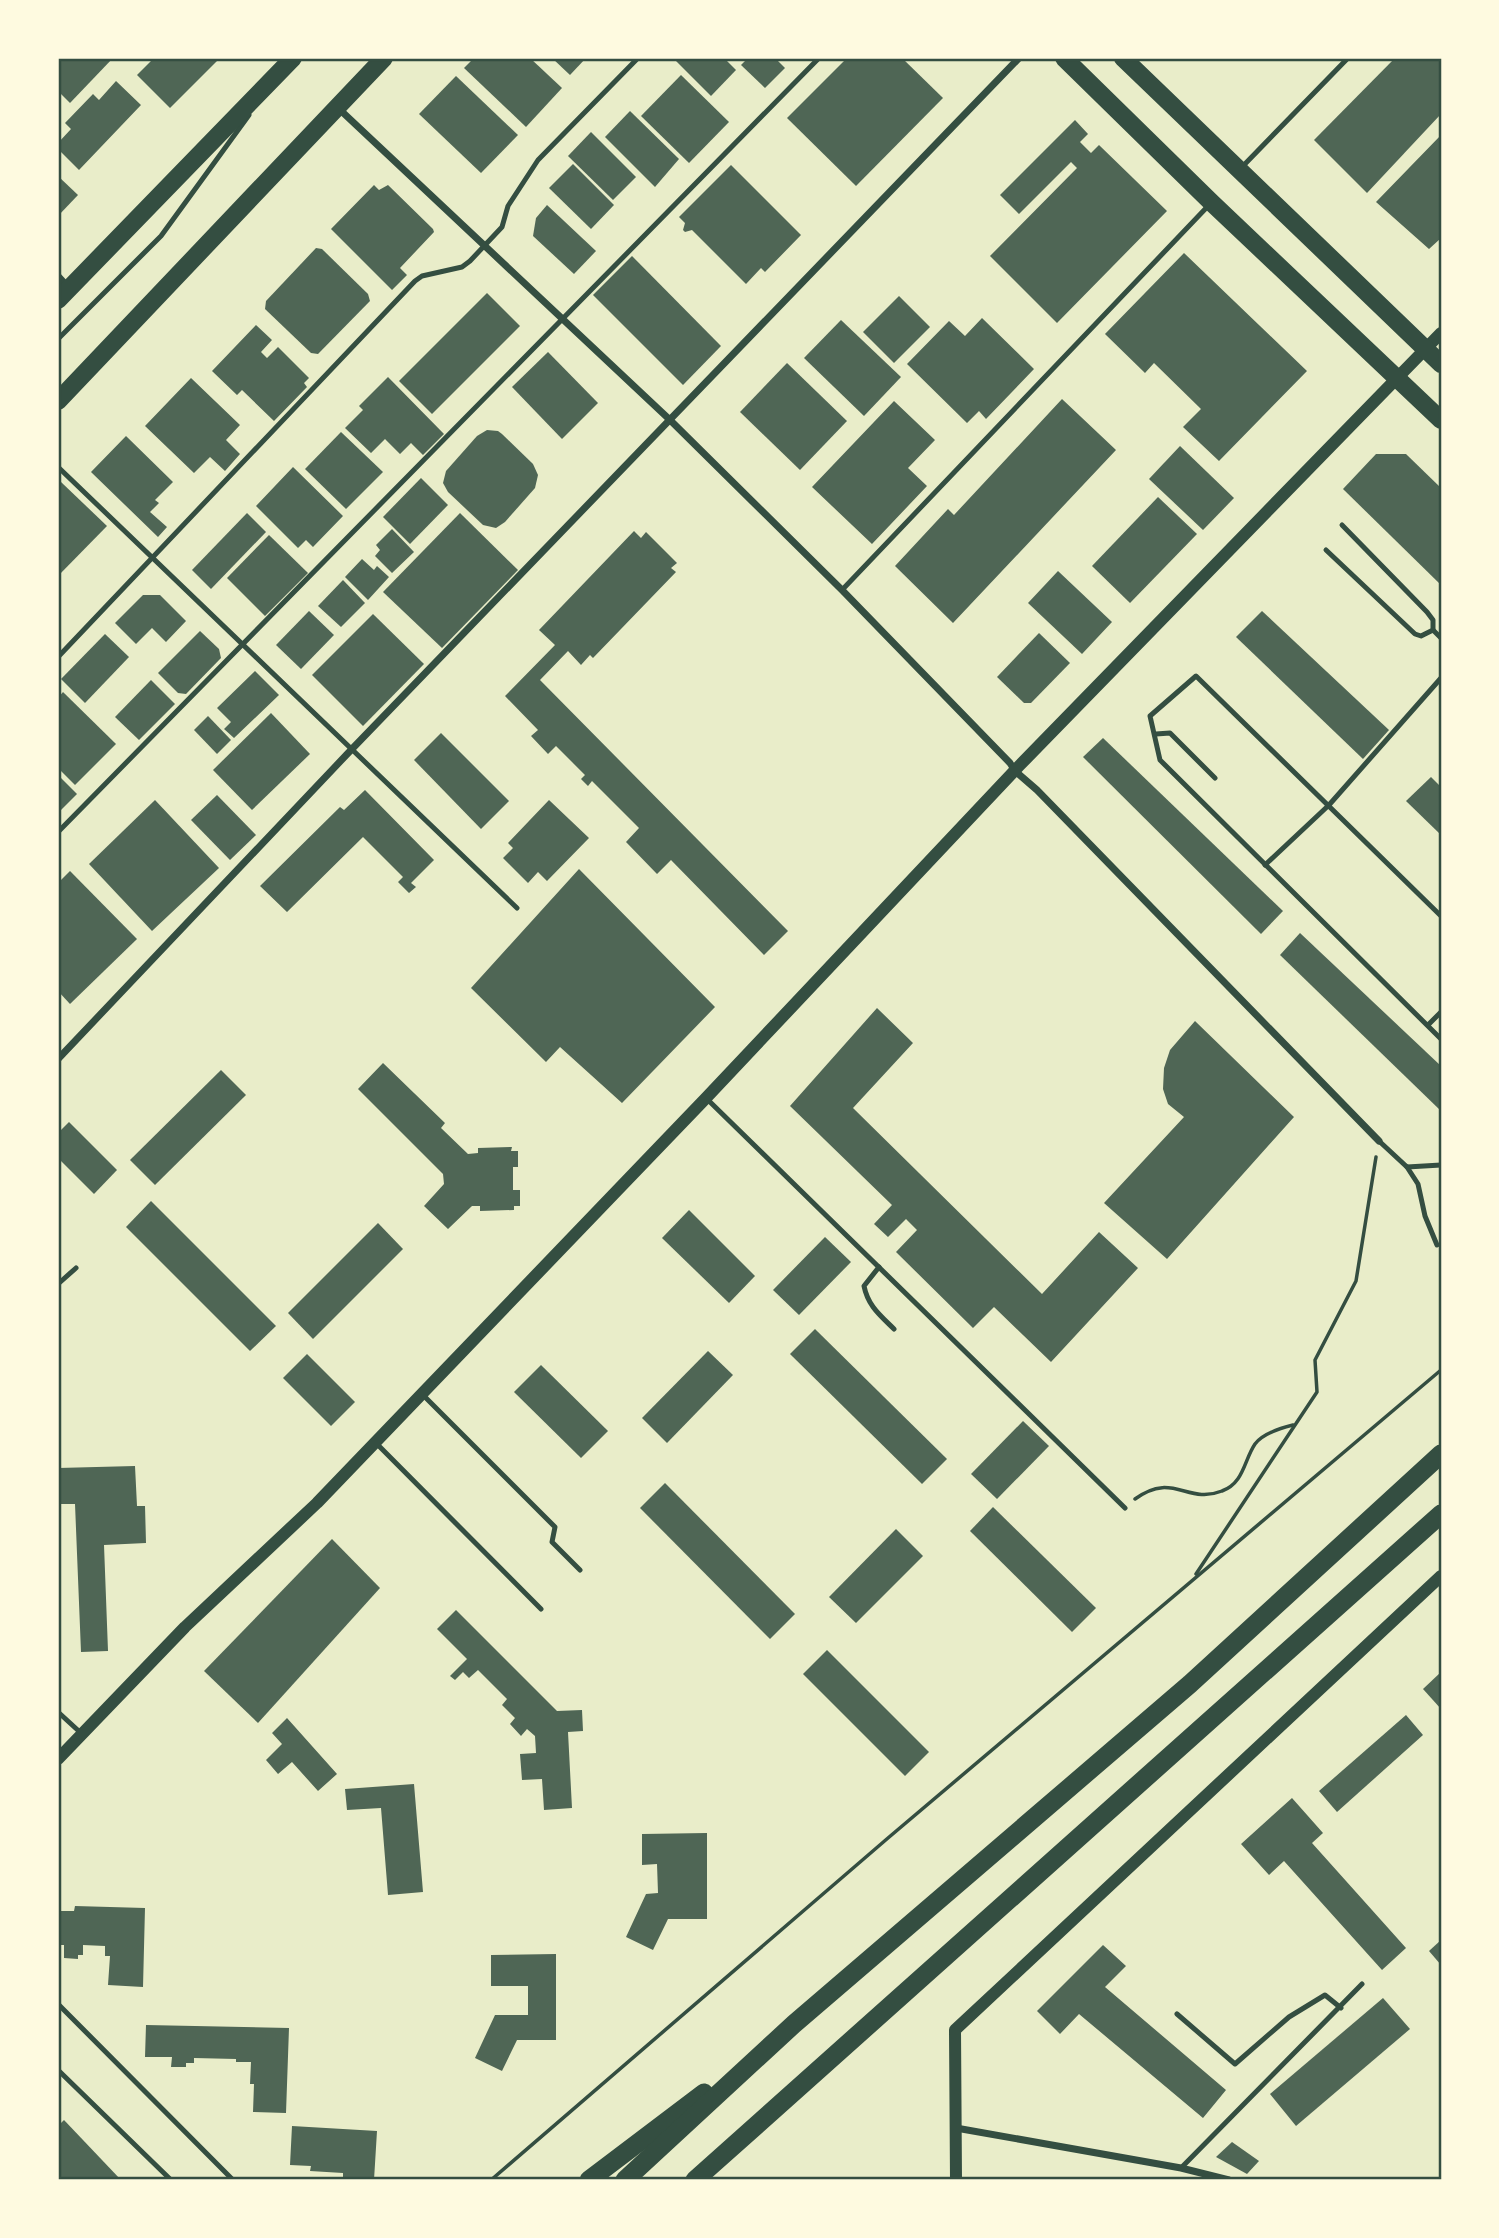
<svg xmlns="http://www.w3.org/2000/svg" width="1499" height="2238" font-family="'Source Sans 3',sans-serif">
  <style>
    .building { fill: #4f6655 }
    .lines { fill: none; stroke-linecap: round; stroke-linejoin: round }
    .path { stroke: #344e41; stroke-width: 3.5 }
    .service { stroke: #344e41; stroke-width: 5 }
    .minor { stroke: #344e41; stroke-width: 7 }
    .tertiary { stroke: #344e41; stroke-width: 12 }
    .primary { stroke: #344e41; stroke-width: 18 }
    .trunk { stroke: #344e41; stroke-width: 19 }
    .neatline { fill: none; stroke: #344e41; stroke-width: 2.5 }
  </style>
  <rect width="100%" height="100%" fill="#e9edc9"/>
  <g class="building">
    <polygon points="58,58 113,58 70,103 58,91"/>
    <polygon points="154,58 220,58 170,108 137,75"/>
    <polygon points="474,58 530,58 562,88 526,127 464,68"/>
    <polygon points="552,58 586,58 570,75"/>
    <polygon points="676,58 724,58 736,70 711,96 674,59"/>
    <polygon points="748,58 775,58 785,68 765,88 741,65"/>
    <polygon points="847,58 902,58 943,98 856,186 787,118"/>
    <polygon points="1395,58 1441,58 1441,114 1367,193 1314,140"/>
    <polygon points="681,75 729,122 689,163 641,116"/>
    <polygon points="456,76 518,135 481,173 419,114"/>
    <polygon points="116,81 141,105 79,170 58,149 58,143 71,129 65,123 93,94 99,100"/>
    <polygon points="630,111 679,159 655,187 605,137"/>
    <polygon points="1075,120 1088,134 1080,142 1091,153 1099,145 1167,211 1057,323 990,256 1077,168 1071,162 1019,214 1000,195"/>
    <polygon points="591,132 636,177 613,200 568,156"/>
    <polygon points="1441,135 1441,241 1440,239 1429,249 1376,202"/>
    <polygon points="573,164 614,205 591,229 549,188"/>
    <polygon points="731,165 801,235 765,272 761,268 746,284 692,230 685,232 683,230 685,223 679,217"/>
    <polygon points="58,176 78,195 58,216"/>
    <polygon points="374,185 379,190 388,185 433,229 434,232 400,268 407,275 392,290 331,229"/>
    <polygon points="547,205 596,251 574,274 533,236 536,218"/>
    <polygon points="316,248 322,249 368,294 370,301 318,354 311,353 265,309 266,301"/>
    <polygon points="1184,253 1307,371 1219,461 1183,427 1201,409 1154,363 1145,373 1105,334"/>
    <polygon points="632,256 721,346 683,385 593,295"/>
    <polygon points="487,293 520,326 432,414 399,381"/>
    <polygon points="899,296 930,327 894,363 863,332"/>
    <polygon points="982,318 1034,369 986,419 979,411 967,423 907,364 949,321 965,336"/>
    <polygon points="841,320 901,377 864,416 804,358"/>
    <polygon points="256,325 272,340 261,352 267,358 278,347 309,378 304,383 307,387 274,421 242,390 237,395 212,371"/>
    <polygon points="548,352 598,403 562,439 512,387"/>
    <polygon points="787,363 847,421 800,470 740,412"/>
    <polygon points="388,377 444,434 423,455 411,443 400,454 385,439 371,453 345,428 363,410 359,406"/>
    <polygon points="191,378 240,425 226,440 240,454 225,471 210,457 194,473 145,426"/>
    <polygon points="1062,399 1116,450 953,623 895,566 948,509 954,515"/>
    <polygon points="894,401 935,440 908,468 927,486 872,544 812,487"/>
    <polygon points="487,430 498,431 502,434 533,464 538,475 535,488 505,522 496,528 483,525 448,492 443,483 446,471 477,436"/>
    <polygon points="341,432 383,472 346,509 305,469"/>
    <polygon points="126,436 173,482 155,500 159,503 150,512 167,527 158,537 91,472"/>
    <polygon points="1180,446 1234,498 1203,530 1149,479"/>
    <polygon points="1376,454 1406,454 1441,488 1441,585 1343,489"/>
    <polygon points="293,467 343,516 313,547 306,540 298,548 256,506"/>
    <polygon points="421,478 448,505 410,544 383,517"/>
    <polygon points="61,482 107,526 58,576 58,486"/>
    <polygon points="1158,497 1197,534 1130,603 1092,566"/>
    <polygon points="247,513 266,532 211,589 192,570"/>
    <polygon points="460,513 518,570 442,648 383,592"/>
    <polygon points="392,529 414,552 392,573 375,556 380,550 376,545"/>
    <polygon points="634,531 641,538 646,532 677,563 671,568 676,572 593,658 590,655 581,665 568,651 540,680 788,931 764,955 671,860 657,874 626,842 639,828 592,781 588,786 581,779 585,775 556,746 548,754 531,736 538,730 505,696 555,645 539,630"/>
    <polygon points="269,535 308,573 265,616 227,578"/>
    <polygon points="362,559 374,570 377,566 389,577 368,600 345,577"/>
    <polygon points="1058,571 1112,622 1082,654 1028,603"/>
    <polygon points="343,580 365,603 341,627 318,606"/>
    <polygon points="143,595 160,595 186,621 166,642 152,628 136,644 115,623"/>
    <polygon points="309,611 334,635 301,669 276,645"/>
    <polygon points="1262,611 1389,730 1363,759 1236,637"/>
    <polygon points="373,614 424,664 363,726 312,675"/>
    <polygon points="200,631 219,649 221,658 186,694 178,693 158,673"/>
    <polygon points="1039,633 1070,663 1031,703 1024,703 997,677"/>
    <polygon points="105,634 129,657 85,703 61,679"/>
    <polygon points="255,671 279,695 234,738 224,729 231,722 217,708"/>
    <polygon points="151,680 175,704 139,740 115,717"/>
    <polygon points="63,692 116,744 75,785 58,768 58,698"/>
    <polygon points="271,713 310,754 252,810 213,770"/>
    <polygon points="208,716 231,740 217,754 194,730"/>
    <polygon points="441,733 509,801 481,829 414,760"/>
    <polygon points="1103,738 1283,911 1261,934 1083,757"/>
    <polygon points="58,775 77,794 61,810 58,807"/>
    <polygon points="1431,777 1441,787 1441,835 1406,801"/>
    <polygon points="365,790 434,860 411,883 416,887 409,893 398,882 403,877 363,837 287,912 260,886 340,807 344,810"/>
    <polygon points="217,795 256,835 230,860 191,820"/>
    <polygon points="155,800 219,868 152,931 89,864"/>
    <polygon points="549,800 589,838 547,881 538,872 528,883 503,858 513,848 508,843"/>
    <polygon points="579,869 715,1007 622,1103 560,1047 546,1062 471,988"/>
    <polygon points="70,871 137,939 70,1004 58,991 58,883"/>
    <polygon points="1300,933 1441,1066 1441,1111 1280,955"/>
    <polygon points="877,1008 913,1043 853,1108 1042,1294 1099,1232 1138,1268 1051,1362 994,1307 973,1328 896,1252 917,1230 906,1219 888,1237 874,1224 892,1205 790,1106"/>
    <polygon points="1195,1021 1294,1117 1167,1259 1104,1203 1184,1117 1168,1104 1163,1089 1164,1068 1170,1050"/>
    <polygon points="383,1063 445,1123 441,1128 468,1154 478,1153 478,1148 512,1147 511,1151 518,1151 518,1167 513,1167 513,1190 520,1190 520,1206 514,1206 514,1210 480,1211 480,1206 472,1206 448,1229 424,1206 444,1184 443,1174 358,1089"/>
    <polygon points="221,1070 246,1095 155,1185 130,1160"/>
    <polygon points="69,1122 117,1170 94,1194 58,1158 58,1133"/>
    <polygon points="151,1201 276,1326 250,1351 126,1227"/>
    <polygon points="689,1210 755,1276 729,1303 662,1238"/>
    <polygon points="378,1223 403,1249 313,1339 288,1313"/>
    <polygon points="825,1237 851,1262 799,1315 773,1290"/>
    <polygon points="815,1329 947,1459 922,1484 790,1354"/>
    <polygon points="708,1351 733,1375 667,1443 642,1418"/>
    <polygon points="307,1354 355,1402 331,1426 283,1378"/>
    <polygon points="541,1365 608,1431 581,1458 514,1392"/>
    <polygon points="1023,1421 1049,1446 997,1499 971,1474"/>
    <polygon points="135,1466 137,1506 145,1506 146,1543 104,1545 108,1651 81,1652 75,1504 58,1504 58,1468"/>
    <polygon points="665,1483 795,1614 770,1639 640,1508"/>
    <polygon points="993,1507 1096,1608 1072,1632 970,1531"/>
    <polygon points="896,1529 923,1556 856,1623 829,1597"/>
    <polygon points="332,1539 380,1588 258,1723 204,1671"/>
    <polygon points="456,1610 557,1711 582,1710 583,1731 568,1732 572,1808 544,1810 542,1779 522,1780 520,1754 536,1753 535,1736 527,1729 521,1736 510,1724 515,1718 502,1705 507,1699 478,1670 469,1678 463,1672 455,1680 450,1676 467,1659 437,1629"/>
    <polygon points="827,1650 929,1752 905,1776 803,1674"/>
    <polygon points="1441,1672 1441,1709 1423,1689"/>
    <polygon points="1406,1715 1423,1735 1337,1812 1319,1791"/>
    <polygon points="287,1718 337,1774 318,1791 292,1762 278,1774 266,1760 282,1744 272,1733"/>
    <polygon points="414,1784 423,1892 388,1895 381,1808 347,1810 345,1789"/>
    <polygon points="1292,1798 1323,1833 1312,1843 1406,1948 1382,1970 1284,1861 1269,1875 1241,1844"/>
    <polygon points="707,1833 707,1919 668,1919 653,1950 626,1937 646,1894 658,1893 657,1864 642,1865 642,1834"/>
    <polygon points="75,1906 145,1908 143,1987 108,1985 110,1956 105,1956 105,1946 83,1945 83,1955 78,1955 78,1959 64,1958 64,1945 58,1945 58,1911 74,1911"/>
    <polygon points="1441,1940 1441,1965 1429,1951"/>
    <polygon points="1103,1945 1126,1966 1105,1987 1226,2090 1203,2118 1079,2014 1060,2034 1037,2011"/>
    <polygon points="556,1954 556,2040 517,2040 502,2071 475,2058 495,2015 528,2015 528,1986 491,1986 491,1955"/>
    <polygon points="1383,1998 1410,2029 1296,2126 1270,2094"/>
    <polygon points="146,2025 289,2028 286,2113 253,2112 254,2084 250,2084 251,2062 236,2062 236,2059 194,2058 194,2063 186,2063 186,2067 171,2067 172,2057 145,2057"/>
    <polygon points="64,2120 121,2180 58,2180 58,2126"/>
    <polygon points="292,2126 377,2131 374,2180 343,2180 343,2173 310,2171 311,2166 290,2165"/>
    <polygon points="1232,2142 1259,2161 1247,2174 1216,2157"/>
  </g>
  <g class="lines">
    <g class="path">
      <path d="M1135 1499C1173 1471 1187 1505 1222 1491 1244 1483 1244 1460 1255 1444 1263 1433 1281 1428 1293 1425"/>
      <polyline points="1196,1574 1317,1392 1315,1360 1356,1281 1376,1157"/>
      <polyline points="491,2180 888,1838 1441,1370"/>
    </g>
    <g class="service">
      <polyline points="1242,167 1348,58"/>
      <polyline points="58,339 161,236 249,115"/>
      <polyline points="58,467 517,908"/>
      <polyline points="1326,550 1415,634 1421,636 1433,630 1433,620 1427,612 1342,525"/>
      <polyline points="842,590 1209,205"/>
      <polyline points="1433,630 1441,638"/>
      <polyline points="58,657 415,281 422,276 462,267 470,261 502,227 508,206 538,160 638,58"/>
      <polyline points="1156,734 1170,733 1215,778"/>
      <polyline points="58,832 819,58"/>
      <polyline points="1265,865 1329,805 1441,678"/>
      <polyline points="1441,916 1196,676 1150,716 1160,760 1441,1039"/>
      <polyline points="1428,1025 1441,1012"/>
      <polyline points="707,1099 1125,1508"/>
      <polyline points="1379,1141 1407,1167 1441,1165"/>
      <polyline points="1407,1167 1418,1184 1425,1216 1437,1245"/>
      <path d="M879 1267 864 1286C868 1306 880 1315 894 1329"/>
      <polyline points="58,1284 76,1268"/>
      <polyline points="422,1394 555,1527 552,1542 580,1570"/>
      <polyline points="375,1442 541,1609"/>
      <polyline points="58,1712 82,1734"/>
      <polyline points="58,2004 233,2180"/>
      <polyline points="1177,2014 1235,2064 1289,2017 1325,1995 1341,2008"/>
      <polyline points="58,2070 171,2180"/>
      <polyline points="1181,2168 1362,1984"/>
    </g>
    <g class="minor">
      <polyline points="337,107 669,419 842,590 1010,763 1015,771 1037,790 1379,1141"/>
      <polyline points="58,276 69,288"/>
      <polyline points="58,1059 351,750 1019,58"/>
      <polyline points="956,2128 1181,2168 1229,2180"/>
    </g>
    <g class="tertiary">
      <polyline points="58,1759 185,1627 317,1503 706,1098 1019,766 1441,333"/>
      <polyline points="956,2180 955,2030 1441,1576"/>
    </g>
    <g class="primary">
      <polyline points="1064,58 1211,202 1441,420"/>
      <polyline points="1123,58 1441,364"/>
      <polyline points="58,300 293,58"/>
      <polyline points="58,401 384,58"/>
    </g>
    <g class="trunk">
      <polyline points="589,2180 704,2093"/>
      <polyline points="625,2180 794,2024 1190,1684 1441,1454"/>
      <polyline points="695,2180 1441,1514"/>
    </g>
  </g>
  <rect width="1499" height="2238" fill="none" stroke="#fefae0" stroke-width="119"/>
  <rect x="60" y="60" width="1380" height="2118" class="neatline"/>
</svg>
